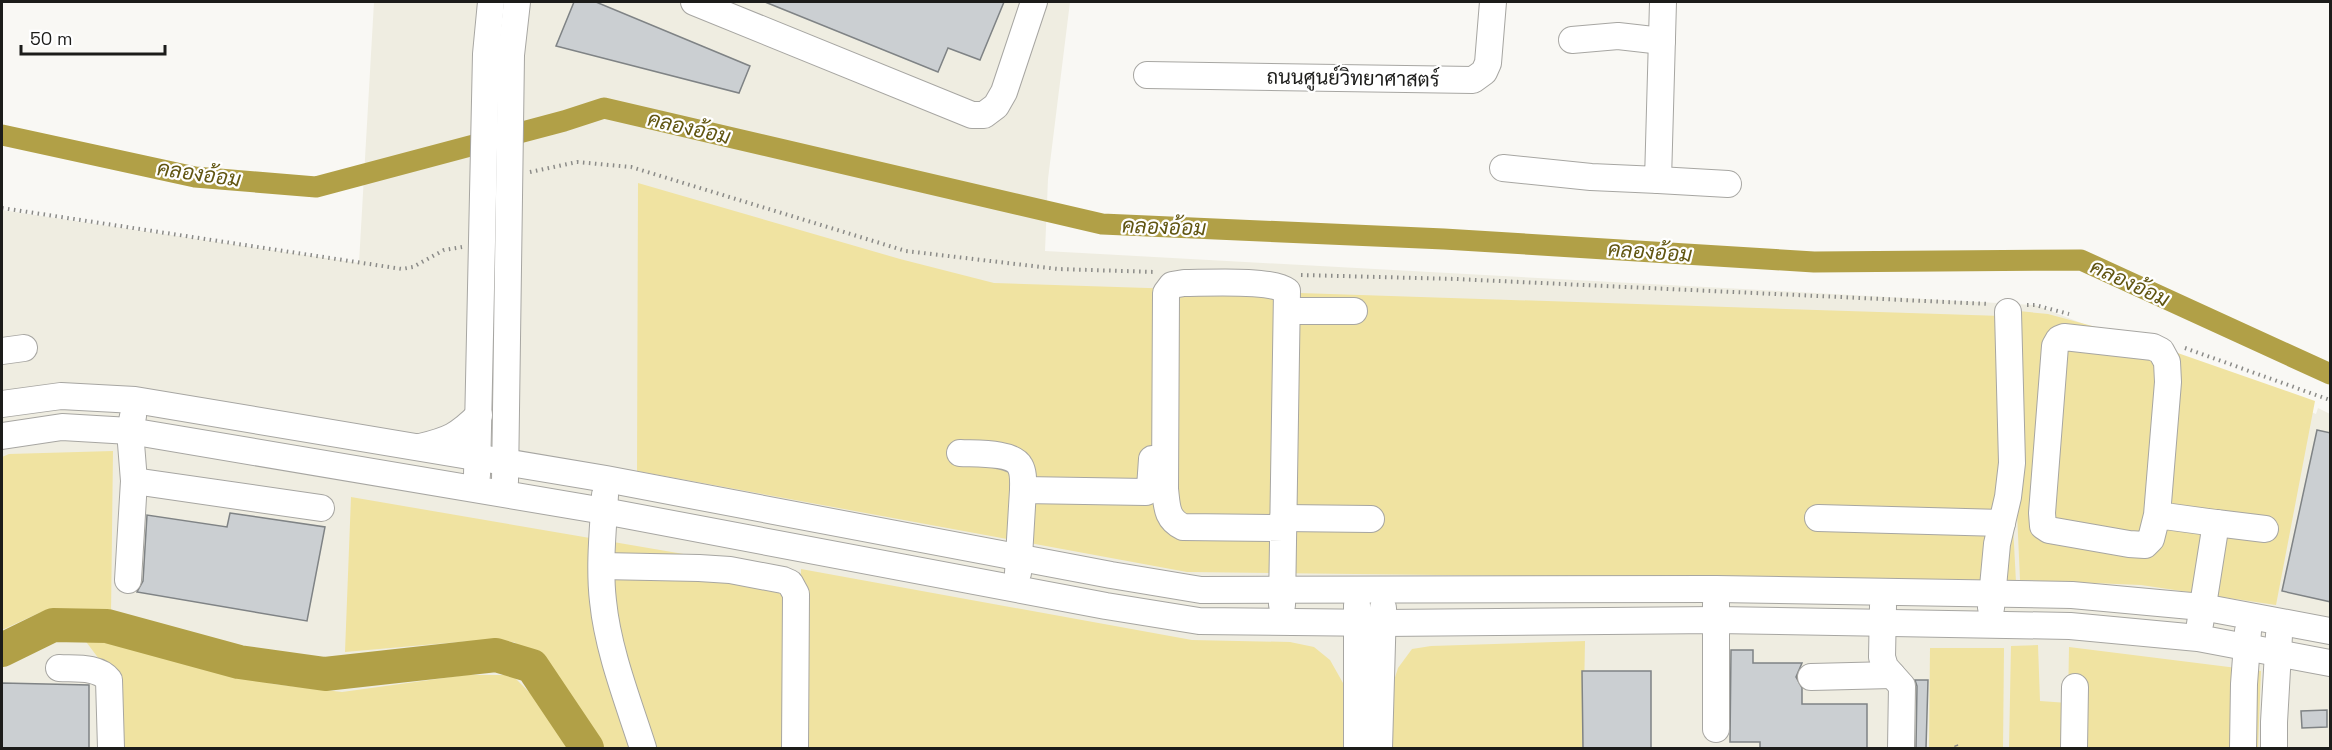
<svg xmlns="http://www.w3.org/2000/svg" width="2332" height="750" font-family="'Space Grotesk',Sarabun,sans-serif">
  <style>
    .built { fill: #efede1 }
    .green { fill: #f0e3a1 }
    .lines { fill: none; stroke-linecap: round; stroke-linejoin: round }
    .canal { stroke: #b1a047; stroke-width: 21 }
    .river { stroke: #b1a047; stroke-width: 34 }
    .building { fill: #cbcfd2; stroke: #7f8385; stroke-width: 1.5 }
    .minor-casing { stroke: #a7a6a2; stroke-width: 28 }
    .path { stroke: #8b8b88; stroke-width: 4; stroke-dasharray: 1.5 4.5; stroke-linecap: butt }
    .minor { stroke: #fff; stroke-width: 26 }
    .labels { text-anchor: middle; stroke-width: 4.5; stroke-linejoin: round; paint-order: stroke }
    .street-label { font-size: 20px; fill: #1c1c1a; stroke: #fff }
    .water-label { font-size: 21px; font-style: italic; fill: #615511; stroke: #fff }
  </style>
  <rect width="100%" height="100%" fill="#f9f8f4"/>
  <polygon class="built" points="374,2 1070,2 1048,179 1045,251 2035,305 2316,414 2318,408 2330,414 2330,748 2,748 2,210 359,263"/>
  <g class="green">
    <polygon points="638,183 900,259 994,283 2002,316 2016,582 1187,572 637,471"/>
    <polygon points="2008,310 2048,314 2129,336 2315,401 2276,605 2141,585 2020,580"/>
    <polygon points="113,451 111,615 41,612 2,630 2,457 9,454"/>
    <polygon points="351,497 794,573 794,748 602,748 553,669 514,642 470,641 345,652"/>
    <polygon points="801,569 1192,640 1290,642 1314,647 1330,660 1343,683 1344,748 800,748"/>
    <polygon points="81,635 273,684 342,692 466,675 512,675 531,694 568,748 112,748 111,675"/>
    <polygon points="1585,641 1583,748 1389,748 1390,693 1398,668 1412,649 1431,646"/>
    <polygon points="2038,645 2040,701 2068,703 2069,647 2261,671 2258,748 2009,748 2011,646"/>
    <polygon points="1930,648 2004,648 2003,748 1929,748"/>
  </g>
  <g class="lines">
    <polyline class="canal" points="2,135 195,177 316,187 564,121 604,108 1102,224 1444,239 1814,262 2081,260 2330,374"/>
    <polyline class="river" points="2,650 53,625 107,626 239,662 325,674 496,655 532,666 587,748"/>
  </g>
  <g class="building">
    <polygon points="574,2 596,2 750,66 739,93 556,46"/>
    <polygon points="765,2 1004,2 980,60 948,48 938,72"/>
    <polygon points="2317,430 2331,433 2331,602 2282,591"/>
    <polygon points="230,513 325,527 307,621 137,592 143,581 147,515 227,527"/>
    <polygon points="1731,650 1753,650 1753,663 1802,663 1796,677 1802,688 1802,704 1867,704 1867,748 1760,748 1760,742 1730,742"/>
    <polygon points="1582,671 1651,671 1651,748 1583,748"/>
    <polygon points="1915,680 1928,680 1926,748 1916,748 1917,686"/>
    <polygon points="2,683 89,685 89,748 2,748"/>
    <polygon points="2327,710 2327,727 2302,728 2301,711"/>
  </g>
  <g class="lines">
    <defs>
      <g id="minor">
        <polyline points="694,2 972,115 984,115 996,106 1004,92 1034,2"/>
        <polyline points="1572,40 1618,36 1662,41"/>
        <polyline points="1147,75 1473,80 1484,72 1488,63 1493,2"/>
        <polyline points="1503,168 1591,177 1658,180 1663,2"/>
        <polyline points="1658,180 1728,184"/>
        <polyline points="1287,311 1354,311"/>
        <polyline points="2,351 24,348"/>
        <polyline points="2,404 61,396 135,400 606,479 1111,575 1201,590 1716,589 2072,595 2202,607 2330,631"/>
        <polyline points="2,436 62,427 130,431 604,511 1106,606 1199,621 1383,623 1716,620 2070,626 2198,638 2330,663"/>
        <path d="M420 447C449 440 458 436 479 415"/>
        <path d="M960 453C975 454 1013 452 1020 466 1024 473 1023 482 1023 490"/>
        <polyline points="477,475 486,54 491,2"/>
        <polyline points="134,481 321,508"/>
        <polyline points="505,481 511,55 517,2"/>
        <path d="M605 495C603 530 599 566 603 601 608 651 628 701 643 748"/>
        <polyline points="2157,515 2151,539 2145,545 2129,544 2049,530 2043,526 2042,513 2055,346 2059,339 2064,337 2153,347 2161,351 2167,362 2168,382 2157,515 2216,523 2200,624"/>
        <polyline points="1283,518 1371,519"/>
        <polyline points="1818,518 2002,523"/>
        <polyline points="2216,523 2265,529"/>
        <polyline points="602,566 699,568 730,570 783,580 790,583 796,594 795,748"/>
        <polyline points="1018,573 1023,490 1146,492 1150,488 1152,459"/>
        <polyline points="128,580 134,481 130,431 133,416"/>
        <polyline points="1716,603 1716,729"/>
        <path d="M1282 605 1287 291C1271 279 1206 283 1184 283L1172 285 1166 293 1165 489C1167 506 1166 519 1183 527L1283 528"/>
        <polyline points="1883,606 1882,657 1885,667 1902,686 1901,748"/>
        <polyline points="1991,608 1997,544 2008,497 2012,463 2008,312"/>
        <path d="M59 668C75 669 98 666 109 680L111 748"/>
        <polyline points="1811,677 1892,675"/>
        <polyline points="1357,748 1357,605"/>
        <polyline points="1379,748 1383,608"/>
        <polyline points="2074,748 2075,687"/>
        <polyline points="2243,748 2244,684 2248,631"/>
        <polyline points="2274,748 2274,722 2279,635"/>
      </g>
    </defs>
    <use href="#minor" class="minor-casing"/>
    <g class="path">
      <polyline points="530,172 577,162 631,167 906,251 1058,269 1156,272"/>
      <polyline points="2,208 402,269 413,267 444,250 462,247"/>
      <polyline points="1301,275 1456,279 1989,304"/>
      <polyline points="2027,305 2035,305 2069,314"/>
      <polyline points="2185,348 2330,400"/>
      <polyline points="1956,745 1957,748"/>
    </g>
    <use href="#minor" class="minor"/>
  </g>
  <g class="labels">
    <g class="street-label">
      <text transform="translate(1353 78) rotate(1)" y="7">ถนนศูนย์วิทยาศาสตร์</text>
    </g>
    <g class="water-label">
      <text transform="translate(689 128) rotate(13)" y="7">คลองอ้อม</text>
      <text transform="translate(199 174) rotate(8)" y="7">คลองอ้อม</text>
      <text transform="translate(1164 227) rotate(2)" y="7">คลองอ้อม</text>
      <text transform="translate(1650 252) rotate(4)" y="7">คลองอ้อม</text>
      <text transform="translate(2130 283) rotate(25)" y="7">คลองอ้อม</text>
    </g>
  </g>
  <rect width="2332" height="750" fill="none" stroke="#1c1c1a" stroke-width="6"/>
  <path d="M21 45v9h144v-9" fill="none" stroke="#1c1c1a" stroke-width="3"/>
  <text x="30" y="45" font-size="18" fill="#1c1c1a" stroke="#ffffff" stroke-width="4.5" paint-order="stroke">50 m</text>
</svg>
